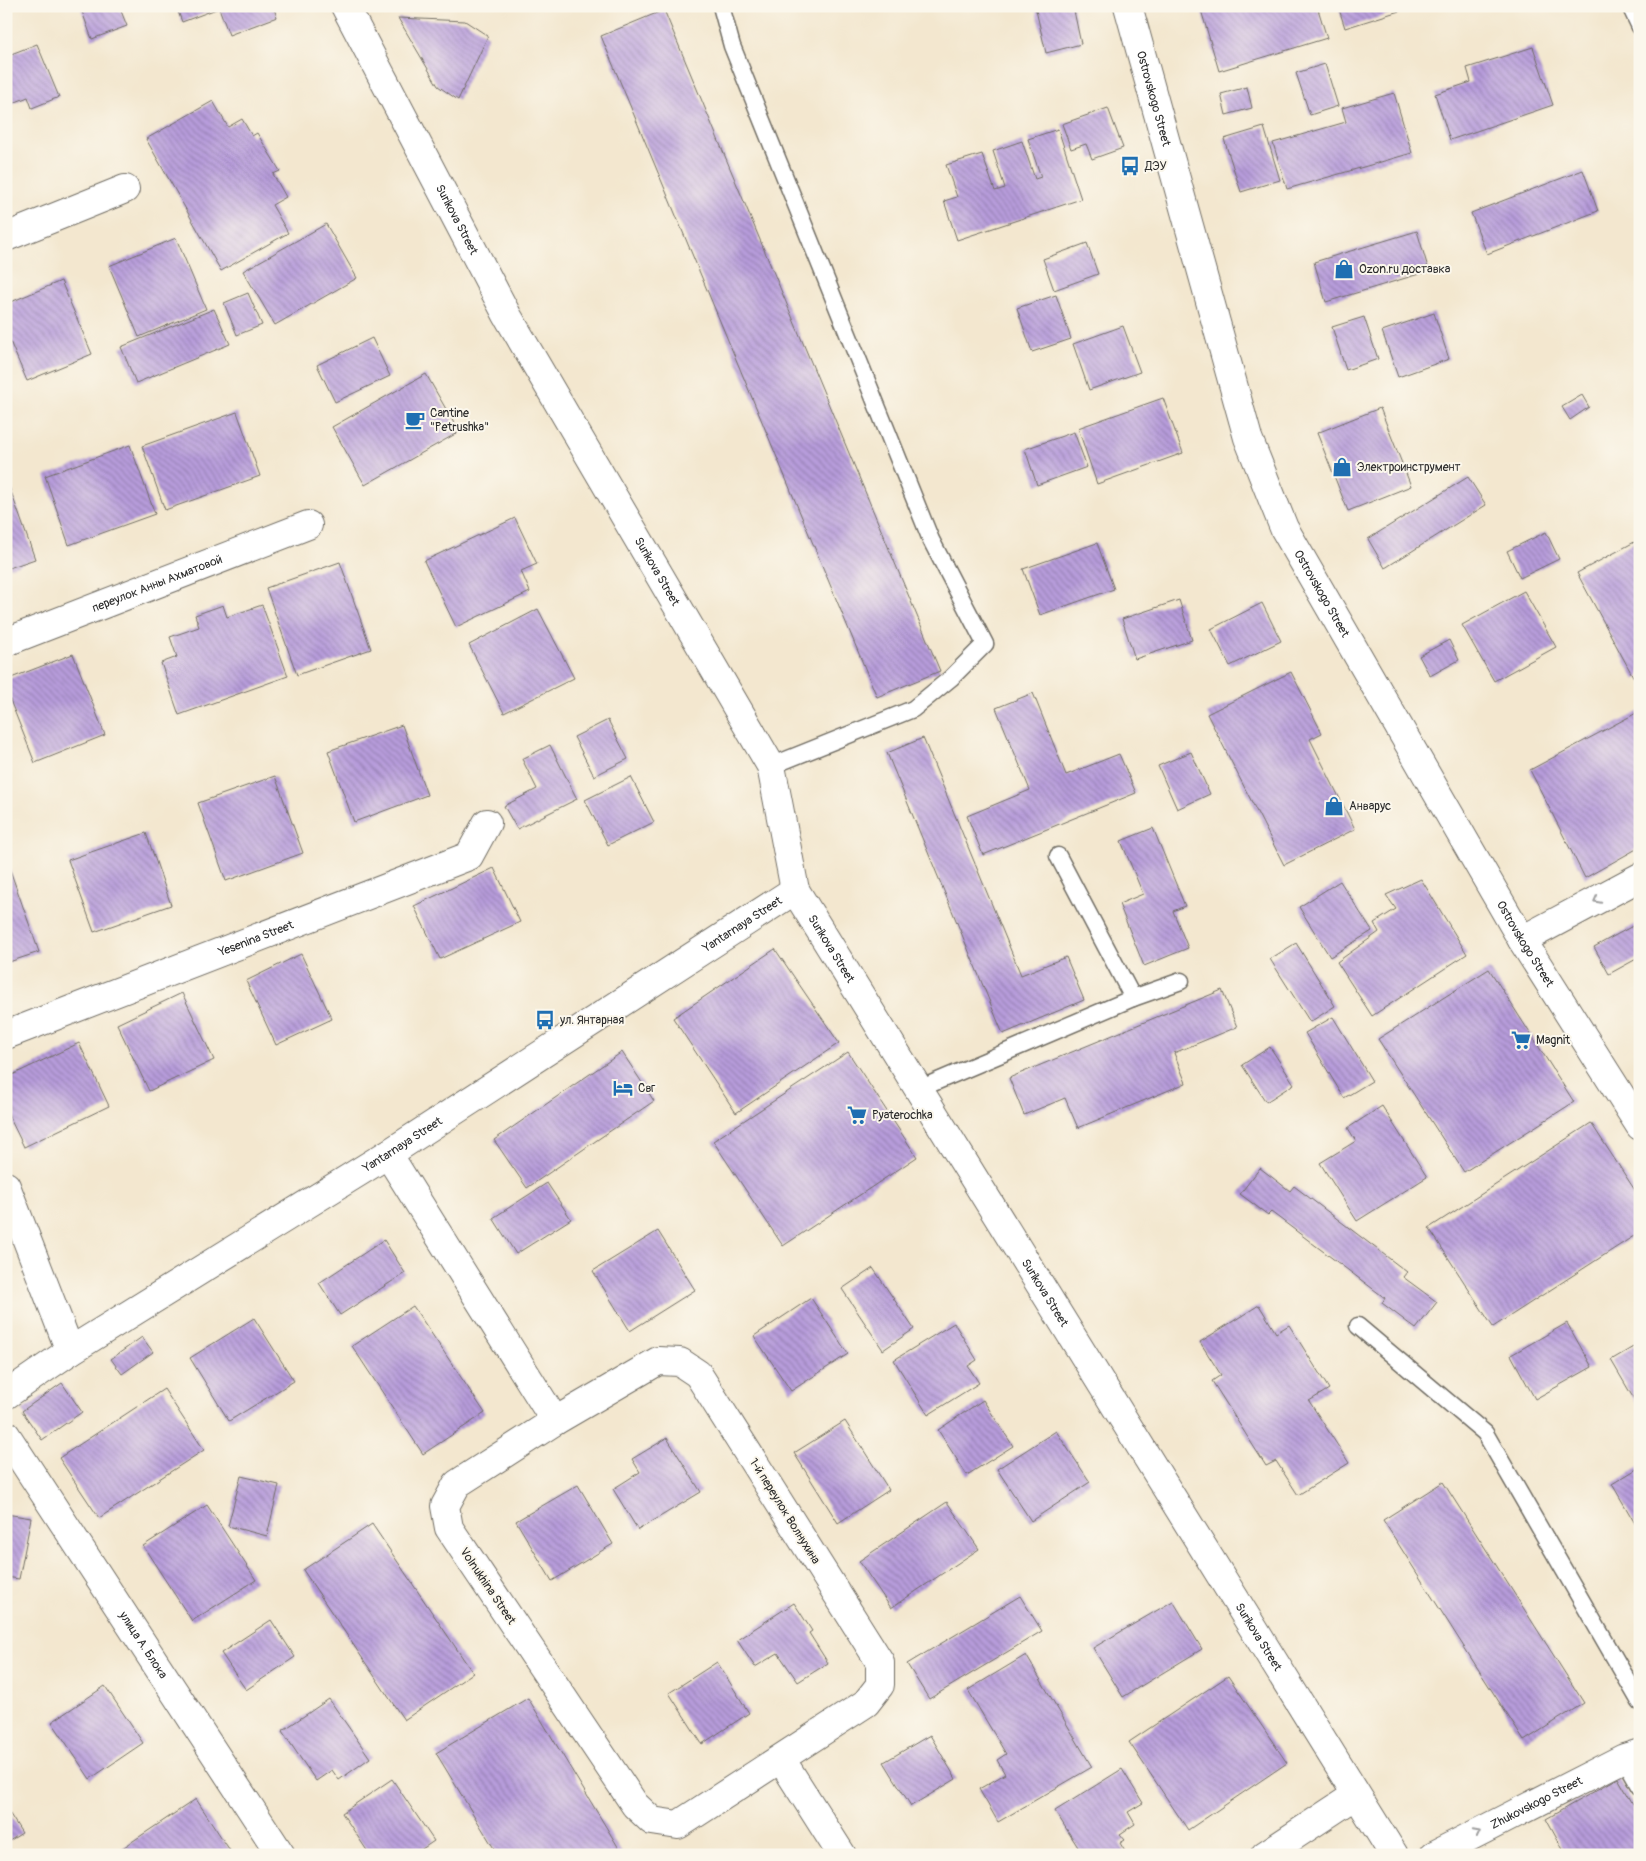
<svg xmlns="http://www.w3.org/2000/svg" width="1646" height="1861" font-family="Pangolin,sans-serif">
  <style>
    .building { fill: url(#building-back-hatch) }
    .lines { fill: none; stroke-linecap: round; stroke-linejoin: round }
    .service-casing { stroke: #716d64; stroke-width: 19 }
    .minor-casing { stroke: #716d64; stroke-width: 30 }
    .tertiary-casing { stroke: #716d64; stroke-width: 30 }
    .service { stroke: #fff; stroke-width: 16 }
    .minor { stroke: #fff; stroke-width: 28 }
    .tertiary { stroke: #fff; stroke-width: 28 }
    .oneway { stroke: #a0a0a0 }
    .labels { text-anchor: middle; stroke-width: 4; stroke-linejoin: round; paint-order: stroke }
    .street-label { font-size: 12px; fill: #2b2b2b; stroke: #fbf7ec }
    .poi-label { font-size: 12px; fill: #2b2b2b; stroke: #fbf7ec; text-anchor: start }
  </style>
  <defs>
    <pattern id="building-back-hatch" width="6" height="6" patternUnits="userSpaceOnUse" patternTransform="scale(1.25)"><rect width="6" height="6" fill="#b79cdb"/><path d="M-1 5l2 2M0 0l6 6M5-1l2 2" fill="none" stroke="#957fb2"/></pattern>
  </defs>
  <rect width="100%" height="100%" fill="#fbf7ec"/>
  <filter id="ink" filterUnits="userSpaceOnUse"><feTurbulence type="fractalNoise" baseFrequency=".02" numOctaves="2"/><feDisplacementMap in="SourceGraphic" scale="10" xChannelSelector="R" yChannelSelector="G"/><feConvolveMatrix kernelMatrix="1 2 1 2 8 2 1 2 1" color-interpolation-filters="sRGB"/></filter>
  <filter id="wash" filterUnits="userSpaceOnUse"><feTurbulence type="fractalNoise" baseFrequency=".0096" numOctaves="4" result="noise"/><feDisplacementMap in="SourceGraphic" scale="20" xChannelSelector="R" yChannelSelector="G"/><feGaussianBlur stdDeviation="1.12" result="paint"/><feColorMatrix in="noise" values="0 0 0 0 0 0 0 0 0 0 0 0 0 0 0 0 0 1.4 0 .05"/><feComposite in="paint" operator="in"/></filter>
  <g filter="url(#wash)">
    <rect width="100%" height="100%" fill="#f3e7cf"/>
    <g id="blocks">
      <g class="building">
        <polygon points="80,6 119,6 127,26 92,39"/>
        <polygon points="176,6 273,6 277,17 229,35 219,8 182,22"/>
        <polygon points="1035,6 1073,6 1081,44 1046,53"/>
        <polygon points="1214,6 1317,6 1327,38 1219,71 1201,10"/>
        <polygon points="1338,6 1412,6 1412,7 1345,28"/>
        <polygon points="664,10 940,671 877,697 601,36"/>
        <polygon points="398,18 465,21 488,36 458,100 438,86"/>
        <polygon points="37,44 59,97 32,108 28,97 6,106 6,56"/>
        <polygon points="1533,47 1553,105 1450,140 1435,94 1471,82 1467,68"/>
        <polygon points="1325,64 1338,106 1310,115 1296,73"/>
        <polygon points="1247,87 1252,108 1226,115 1221,94"/>
        <polygon points="1394,93 1412,153 1287,189 1273,143 1346,122 1342,108"/>
        <polygon points="213,101 228,127 242,119 252,136 257,133 280,171 273,174 286,197 272,205 288,233 221,271 146,139"/>
        <polygon points="1108,108 1123,148 1092,159 1086,144 1071,149 1062,124"/>
        <polygon points="1264,127 1280,180 1241,192 1224,139"/>
        <polygon points="1058,129 1081,199 957,240 944,201 957,197 946,165 982,154 995,191 1005,188 993,151 1022,141 1035,179 1041,177 1028,139"/>
        <polygon points="1583,170 1598,211 1487,254 1471,213"/>
        <polygon points="326,224 357,278 275,325 243,271"/>
        <polygon points="1417,231 1429,271 1326,302 1314,262"/>
        <polygon points="176,238 206,309 139,337 109,266"/>
        <polygon points="1087,243 1098,274 1054,290 1043,259"/>
        <polygon points="61,281 92,354 27,381 6,332 6,304"/>
        <polygon points="248,293 262,325 237,335 224,303"/>
        <polygon points="1056,295 1071,339 1032,352 1017,308"/>
        <polygon points="214,309 230,344 136,383 121,347"/>
        <polygon points="1434,313 1449,359 1398,377 1382,331"/>
        <polygon points="1364,317 1378,359 1346,370 1332,327"/>
        <polygon points="1123,326 1140,372 1089,390 1073,344"/>
        <polygon points="372,338 390,376 335,402 317,365"/>
        <polygon points="426,374 459,432 365,485 332,427"/>
        <polygon points="1582,395 1589,407 1570,420 1562,407"/>
        <polygon points="1163,398 1183,453 1097,484 1078,428"/>
        <polygon points="1380,408 1411,486 1348,511 1317,433"/>
        <polygon points="237,412 260,476 165,510 142,446"/>
        <polygon points="1074,432 1087,467 1037,485 1025,449"/>
        <polygon points="130,445 155,514 69,545 45,476"/>
        <polygon points="1468,477 1486,505 1385,568 1368,539"/>
        <polygon points="9,486 35,559 6,569 6,487"/>
        <polygon points="515,518 537,564 521,571 530,592 456,627 424,561"/>
        <polygon points="1546,532 1559,559 1520,578 1507,551"/>
        <polygon points="1640,539 1640,677 1635,680 1577,573"/>
        <polygon points="1097,543 1114,589 1040,615 1023,569"/>
        <polygon points="340,562 371,649 297,675 266,588"/>
        <polygon points="1524,591 1556,647 1494,681 1462,625"/>
        <polygon points="1179,600 1192,640 1135,659 1122,619"/>
        <polygon points="1262,603 1281,641 1230,666 1211,629"/>
        <polygon points="223,605 227,617 262,605 288,676 179,715 161,663 177,657 170,637 199,627 195,615"/>
        <polygon points="538,609 574,678 504,713 469,645"/>
        <polygon points="1449,640 1459,660 1430,676 1419,656"/>
        <polygon points="73,654 105,735 35,763 6,690 6,680"/>
        <polygon points="1291,672 1322,733 1310,739 1355,829 1284,865 1207,714"/>
        <polygon points="1033,693 1066,775 1119,754 1136,793 983,855 967,816 1030,790 996,708"/>
        <polygon points="1640,711 1640,847 1585,878 1530,770"/>
        <polygon points="608,720 628,759 594,776 574,737"/>
        <polygon points="402,725 427,795 354,822 328,751"/>
        <polygon points="923,738 1021,975 1066,957 1084,1000 1003,1034 887,753"/>
        <polygon points="550,745 577,799 517,829 504,806 537,789 522,759"/>
        <polygon points="1191,752 1210,794 1177,809 1158,766"/>
        <polygon points="275,776 303,853 226,881 198,803"/>
        <polygon points="631,777 654,822 608,845 585,800"/>
        <polygon points="1153,828 1185,906 1173,911 1188,948 1144,966 1119,904 1143,894 1121,841"/>
        <polygon points="146,833 171,905 94,932 68,860"/>
        <polygon points="494,868 520,922 440,959 414,906"/>
        <polygon points="10,870 39,952 6,963 6,872"/>
        <polygon points="1421,879 1467,954 1372,1016 1337,962 1379,932 1374,923 1396,909 1386,895"/>
        <polygon points="1340,881 1372,931 1330,957 1299,907"/>
        <polygon points="1640,922 1640,957 1609,974 1594,947"/>
        <polygon points="1296,943 1335,1006 1310,1022 1270,959"/>
        <polygon points="775,949 839,1043 736,1113 673,1018"/>
        <polygon points="301,954 332,1019 276,1045 246,981"/>
        <polygon points="1489,969 1574,1102 1464,1172 1378,1039"/>
        <polygon points="1222,990 1237,1027 1174,1053 1186,1083 1078,1128 1065,1098 1024,1115 1009,1078"/>
        <polygon points="182,993 214,1060 149,1091 117,1024"/>
        <polygon points="1333,1017 1372,1081 1344,1098 1305,1033"/>
        <polygon points="79,1043 109,1106 24,1147 6,1110 6,1078"/>
        <polygon points="1270,1047 1294,1084 1266,1102 1242,1065"/>
        <polygon points="622,1052 654,1101 527,1188 494,1140"/>
        <polygon points="848,1052 917,1157 783,1246 713,1141"/>
        <polygon points="1382,1106 1427,1177 1357,1221 1320,1163 1356,1141 1348,1128"/>
        <polygon points="1591,1123 1640,1198 1640,1232 1493,1327 1429,1228"/>
        <polygon points="1260,1168 1290,1191 1294,1186 1407,1272 1403,1277 1437,1302 1416,1329 1382,1303 1385,1298 1271,1212 1268,1215 1240,1194"/>
        <polygon points="547,1183 571,1219 516,1254 493,1218"/>
        <polygon points="658,1231 695,1290 630,1331 593,1271"/>
        <polygon points="384,1240 405,1273 340,1315 319,1283"/>
        <polygon points="873,1268 914,1329 883,1350 842,1289"/>
        <polygon points="811,1298 848,1354 791,1391 754,1336"/>
        <polygon points="1259,1305 1276,1333 1289,1325 1329,1389 1309,1401 1349,1463 1298,1495 1276,1461 1266,1466 1212,1381 1221,1375 1200,1342"/>
        <polygon points="413,1306 485,1413 423,1454 352,1346"/>
        <polygon points="254,1318 294,1381 229,1421 190,1358"/>
        <polygon points="954,1323 977,1360 968,1366 979,1383 928,1415 894,1360"/>
        <polygon points="1567,1323 1592,1367 1535,1399 1511,1355"/>
        <polygon points="142,1337 153,1352 122,1374 111,1359"/>
        <polygon points="1640,1343 1640,1405 1638,1406 1611,1360"/>
        <polygon points="62,1383 82,1412 42,1440 22,1411"/>
        <polygon points="164,1389 204,1450 99,1518 59,1458"/>
        <polygon points="983,1400 1013,1446 967,1475 938,1430"/>
        <polygon points="845,1421 889,1490 838,1523 794,1453"/>
        <polygon points="1056,1431 1090,1482 1031,1521 997,1469"/>
        <polygon points="667,1438 701,1492 638,1530 613,1489 640,1472 632,1459"/>
        <polygon points="1640,1467 1640,1532 1612,1484"/>
        <polygon points="241,1476 279,1485 267,1536 228,1526"/>
        <polygon points="1443,1482 1584,1703 1524,1741 1383,1520"/>
        <polygon points="578,1485 613,1544 552,1581 516,1521"/>
        <polygon points="947,1502 979,1549 891,1608 859,1561"/>
        <polygon points="207,1505 256,1580 192,1621 143,1546"/>
        <polygon points="6,1514 31,1518 19,1579 6,1577"/>
        <polygon points="372,1524 473,1673 404,1720 303,1570"/>
        <polygon points="1020,1596 1042,1631 929,1699 907,1664"/>
        <polygon points="1173,1601 1202,1649 1123,1697 1093,1648"/>
        <polygon points="794,1603 812,1631 809,1633 828,1663 798,1682 778,1653 755,1667 737,1640"/>
        <polygon points="271,1620 295,1657 246,1690 221,1653"/>
        <polygon points="1026,1655 1092,1767 998,1822 979,1789 1005,1774 997,1760 1006,1754 968,1690"/>
        <polygon points="717,1662 749,1713 702,1744 669,1693"/>
        <polygon points="1228,1676 1287,1763 1188,1830 1129,1742"/>
        <polygon points="105,1686 143,1743 90,1779 52,1722"/>
        <polygon points="528,1698 623,1855 498,1855 436,1753"/>
        <polygon points="329,1699 370,1758 339,1780 332,1770 316,1781 282,1731"/>
        <polygon points="930,1735 956,1779 911,1806 884,1762"/>
        <polygon points="1122,1769 1143,1803 1128,1812 1135,1824 1120,1834 1125,1840 1120,1843 1127,1855 1108,1855 1106,1852 1102,1855 1083,1855 1055,1811"/>
        <polygon points="1618,1778 1640,1816 1640,1853 1636,1855 1566,1855 1546,1819"/>
        <polygon points="392,1779 434,1841 413,1855 370,1855 342,1813"/>
        <polygon points="196,1799 233,1855 112,1855"/>
        <polygon points="6,1808 22,1833 6,1843"/>
      </g>
    </g>
  </g>
  <g filter="url(#ink)">
    <use href="#blocks" fill-opacity="0" stroke="#716d64" stroke-width="1"/>
    <g class="lines">
      <defs>
        <g id="service">
          <polyline points="721,6 732,46 931,540 985,644 951,678 913,709 771,766"/>
          <polyline points="1630,6 1640,27"/>
          <polyline points="1133,998 1181,981"/>
          <polyline points="919,1089 1133,998 1058,856"/>
          <polyline points="1358,1326 1485,1433 1640,1702"/>
          <polyline points="1624,1758 1640,1786"/>
        </g>
        <g id="minor">
          <path id="s1" d="M345 6 507 315 771 766 795 890"/>
          <polyline points="6,237 125,189"/>
          <path id="s2" d="M6 642 308 525"/>
          <polyline points="1522,940 1640,877"/>
          <path id="s3" d="M6 1035 469 856 487 823"/>
          <polyline points="388,1154 555,1421"/>
          <polyline points="6,1186 70,1351"/>
          <polygon points="658,1361 680,1362 698,1374 880,1662 880,1685 866,1703 678,1825 652,1821 635,1805 449,1528 445,1506 457,1484 555,1421"/>
          <path id="s4" d="M6 1435 281 1855"/>
          <polyline points="781,1759 842,1855"/>
          <polyline points="1265,1855 1356,1795"/>
        </g>
        <g id="tertiary">
          <path id="s5" d="M1128 6 1248 438 1284 528 1522 940 1640 1126"/>
          <path id="s6" d="M6 1395 70 1351 388 1154 795 890 1394 1855"/>
          <path id="s7" d="M1434 1855 1624 1758 1640 1753"/>
        </g>
      </defs>
      <use href="#service" class="service-casing"/>
      <use href="#minor" class="minor-casing"/>
      <use href="#tertiary" class="tertiary-casing"/>
      <use href="#service" class="service"/>
      <use href="#minor" class="minor"/>
      <use href="#tertiary" class="tertiary"/>
    </g>
    <defs><path id="oneway-chevron" d="M-2-3.5L2.5 0L-2 3.5" fill="none" stroke-width="1.6" stroke-linecap="round" stroke-linejoin="round" transform="scale(1.25)"/></defs>
    <g class="oneway">
      <use href="#oneway-chevron" transform="translate(1597 900) rotate(152)"/>
      <use href="#oneway-chevron" transform="translate(1477 1833) rotate(-27)"/>
    </g>
  </g>
  <defs>
    <symbol id="bus-bare" viewBox="-9 -9 18 18"><path d="M-5-6H5V4H4V6H2V4H-2V6H-4V4H-5ZM-3.5-4V0h7V-4ZM-3.5 1.2v1.5H-2V1.2ZM2 1.2v1.5H3.5V1.2Z" fill="#1f6fb2" stroke="#fbf7ec" stroke-width="2.5" paint-order="stroke"/></symbol>
    <symbol id="shop-bare" viewBox="-9 -9 18 18"><path d="M-5-2.5h2.3a2.7 3.5 0 0 1 5.4 0H5L5.5 6h-11ZM-1.5-2.5h3a1.5 2.3 0 0 0-3 0Z" fill="#1f6fb2" stroke="#fbf7ec" stroke-width="2.5" paint-order="stroke"/></symbol>
    <symbol id="cafe-bare" viewBox="-9 -9 18 18"><path d="M-5.5-4.5H6V0H3Q3 3.5 0 3.5H-2.5Q-5.5 3.5-5.5 0ZM3-3.2v2h1.7v-2ZM-6 4.5H4V6H-6Z" fill="#1f6fb2" stroke="#fbf7ec" stroke-width="2.5" paint-order="stroke"/></symbol>
    <symbol id="supermarket-bare" viewBox="-9 -9 18 18"><path d="M-6-5.5h2.5l.6 2H6L4.5 2H-2.5L-4.4-4H-6ZM-1.5 3.2a1.3 1.3 0 1 0 .1 0ZM3 3.2a1.3 1.3 0 1 0 .1 0Z" fill="#1f6fb2" stroke="#fbf7ec" stroke-width="2.5" paint-order="stroke"/></symbol>
    <symbol id="hotel-bare" viewBox="-9 -9 18 18"><path d="M-6-4.5h1.5V1H6V5H4.5V3h-9V5H-6ZM-4 0a1.8 1.8 0 1 1 3.6 0ZM.5 0V-2.5h3Q6-2.5 6 0Z" fill="#1f6fb2" stroke="#fbf7ec" stroke-width="2.5" paint-order="stroke"/></symbol>
  </defs>
  <g fill-rule="evenodd">
    <use href="#bus-bare" x="1116" y="152" width="28" height="28"/>
    <use href="#shop-bare" x="1330" y="255" width="28" height="28"/>
    <use href="#cafe-bare" x="401" y="406" width="28" height="28"/>
    <use href="#shop-bare" x="1328" y="453" width="28" height="28"/>
    <use href="#shop-bare" x="1320" y="792" width="28" height="28"/>
    <use href="#bus-bare" x="531" y="1006" width="28" height="28"/>
    <use href="#supermarket-bare" x="1507" y="1026" width="28" height="28"/>
    <use href="#hotel-bare" x="609" y="1074" width="28" height="28"/>
    <use href="#supermarket-bare" x="843" y="1101" width="28" height="28"/>
  </g>
  <g class="labels">
    <g class="street-label">
      <text dy="4" stroke="none"><textPath href="#s5" startOffset="96">Ostrovskogo Street</textPath></text>
      <text dy="4" stroke="none"><textPath href="#s1" startOffset="241">Surikova Street</textPath></text>
      <text dy="4" stroke="none"><textPath href="#s1" startOffset="646">Surikova Street</textPath></text>
      <text dy="4" stroke="none"><textPath href="#s2" startOffset="162">переулок Анны Ахматовой</textPath></text>
      <text dy="4" stroke="none"><textPath href="#s5" startOffset="621">Ostrovskogo Street</textPath></text>
      <text dy="4" stroke="none"><textPath href="#s6" startOffset="874">Yantarnaya Street</textPath></text>
      <text dy="4" stroke="none"><textPath href="#s3" startOffset="268">Yesenina Street</textPath></text>
      <text dy="4" stroke="none"><textPath href="#s5" startOffset="1026">Ostrovskogo Street</textPath></text>
      <text dy="4" stroke="none"><textPath href="#s6" startOffset="1006">Surikova Street</textPath></text>
      <text dy="4" stroke="none"><textPath href="#s6" startOffset="469">Yantarnaya Street</textPath></text>
      <text dy="4" stroke="none"><textPath href="#s6" startOffset="1411">Surikova Street</textPath></text>
      <text transform="translate(785 1511) rotate(58)" y="4">1-й переулок Волнухина</text>
      <text transform="translate(488 1586) rotate(56)" y="4">Volnukhina Street</text>
      <text dy="4" stroke="none"><textPath href="#s6" startOffset="1816">Surikova Street</textPath></text>
      <text dy="4" stroke="none"><textPath href="#s4" startOffset="251">улица А. Блока</textPath></text>
      <text dy="4" stroke="none"><textPath href="#s7" startOffset="115">Zhukovskogo Street</textPath></text>
    </g>
    <g class="poi-label">
      <text x="1145" y="170">ДЭУ</text>
      <text x="1359" y="273">Ozon.ru доставка</text>
      <text x="430" y="417">Cantine<tspan x="430" dy="14">"Petrushka"</tspan></text>
      <text x="1357" y="471">Электроинструмент</text>
      <text x="1349" y="810">Анварус</text>
      <text x="560" y="1024">ул. Янтарная</text>
      <text x="1536" y="1044">Magnit</text>
      <text x="638" y="1092">Свг</text>
      <text x="872" y="1119">Pyaterochka</text>
    </g>
  </g>
  <rect width="1646" height="1861" fill="none" stroke="#fbf7ec" stroke-width="25"/>
</svg>
